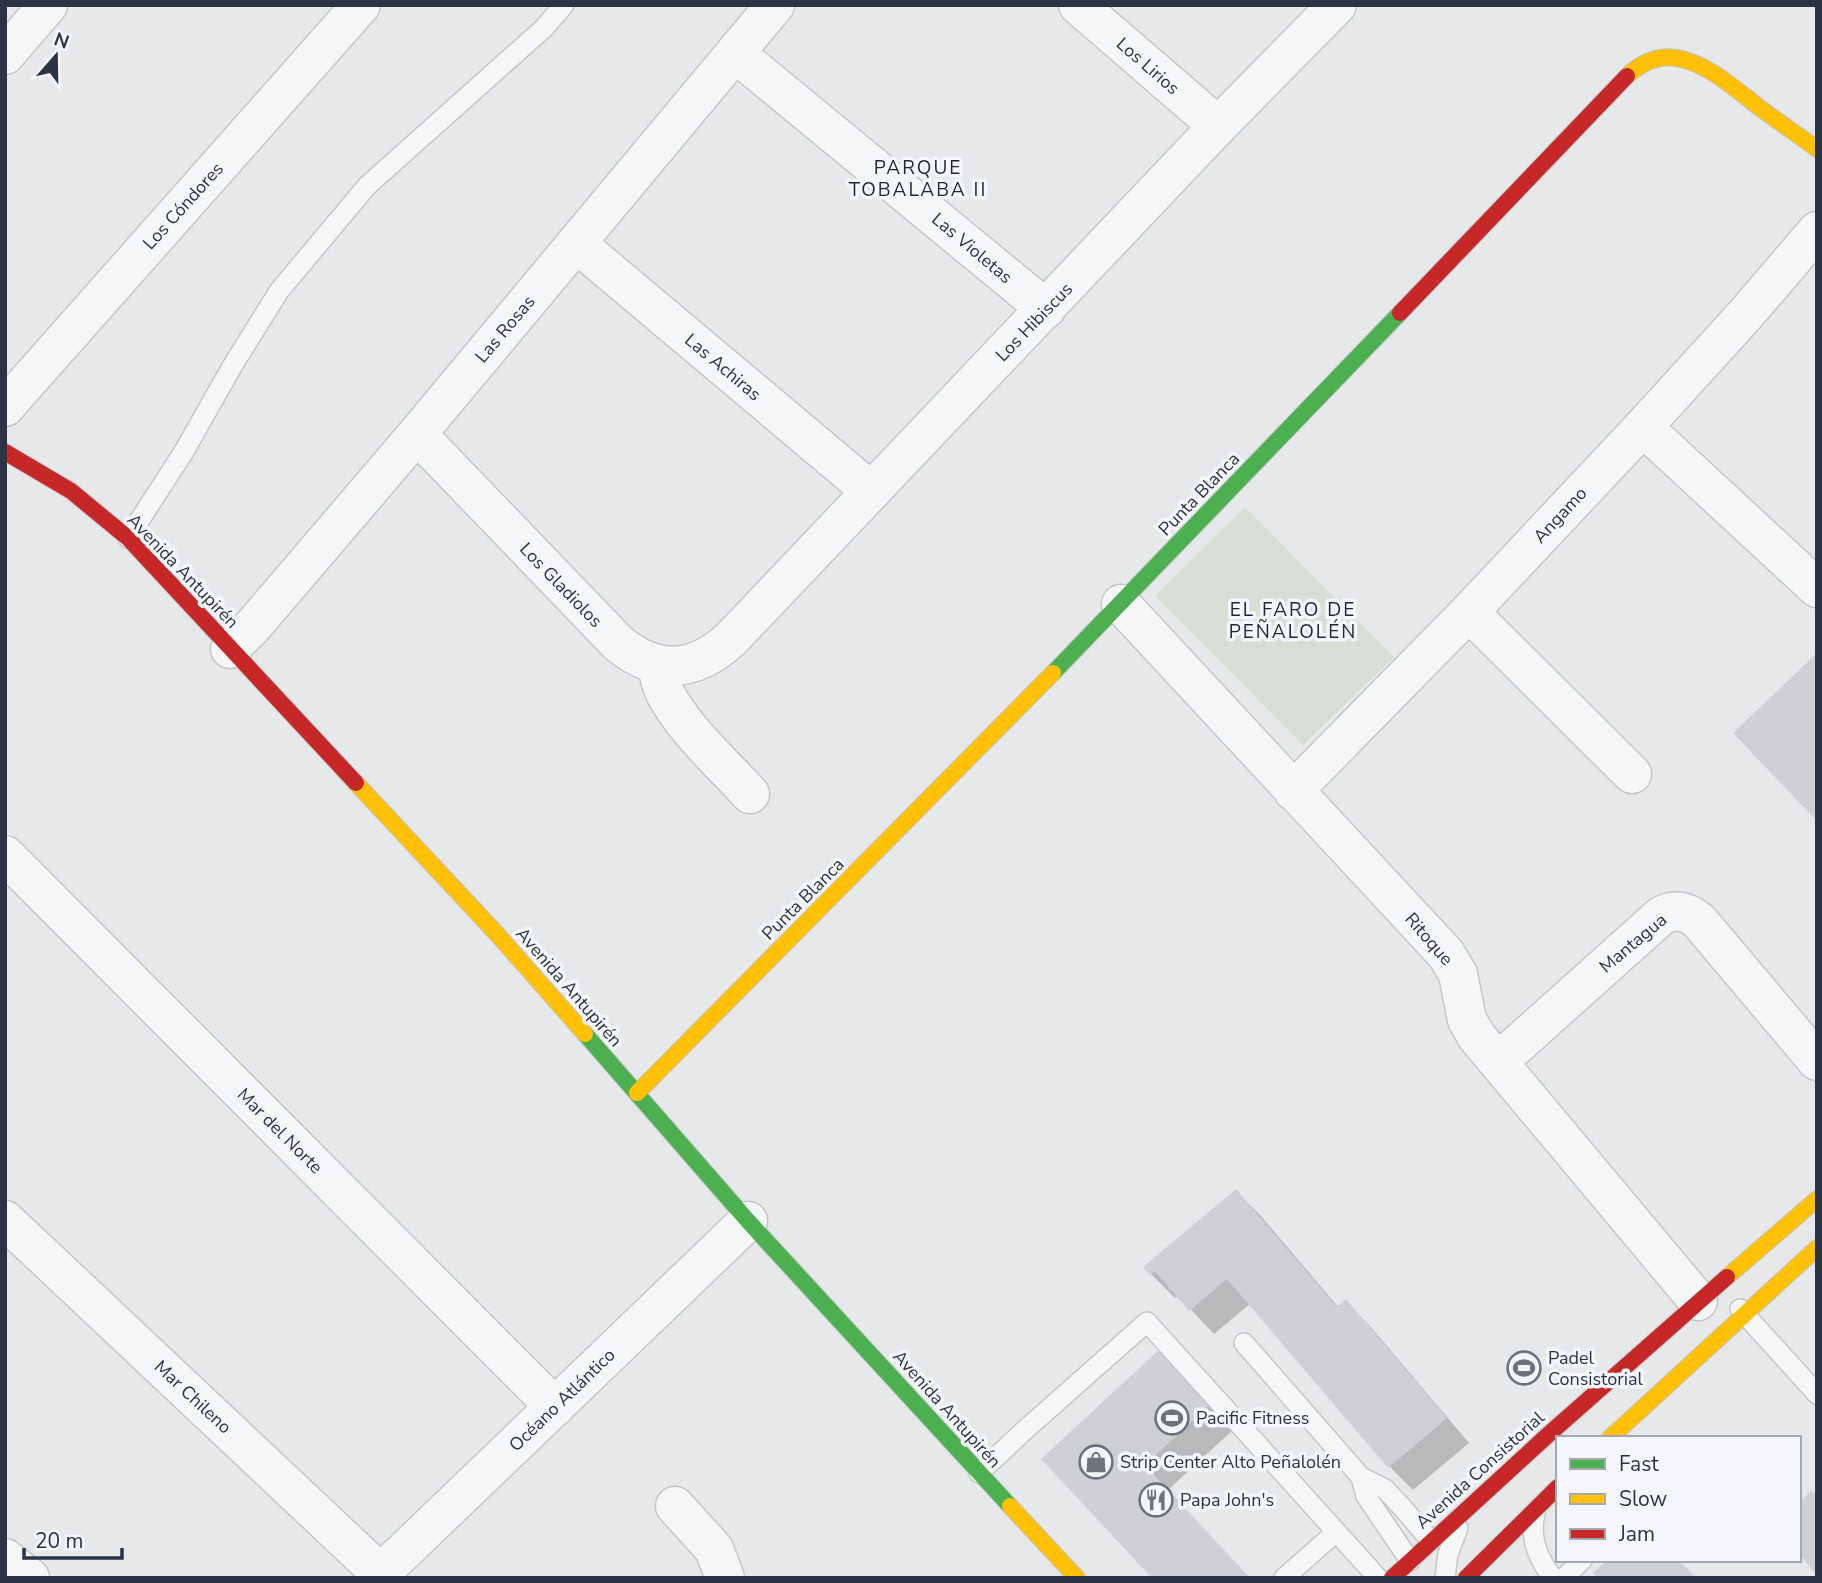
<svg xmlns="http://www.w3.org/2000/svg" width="1822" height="1583" font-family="'Nunito Sans',sans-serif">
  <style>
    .green { fill: #d6ded6 }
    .shadow { fill: #0003 }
    .building { fill: #ced0d3 }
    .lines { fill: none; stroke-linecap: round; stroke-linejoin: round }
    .lane-casing { stroke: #c4c6c8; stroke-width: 22 }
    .street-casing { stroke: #c4c6c8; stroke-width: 41 }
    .fast-casing { stroke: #c4c6c8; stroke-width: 18 }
    .slow-casing { stroke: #c4c6c8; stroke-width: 18 }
    .jam-casing { stroke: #c4c6c8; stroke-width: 18 }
    .lane { stroke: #f5f6f7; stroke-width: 19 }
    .street { stroke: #f5f6f7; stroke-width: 38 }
    .fast { stroke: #4caf50; stroke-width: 16 }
    .slow { stroke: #ffc107; stroke-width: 16 }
    .jam { stroke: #c62828; stroke-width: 16 }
    .labels { text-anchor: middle; stroke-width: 7; stroke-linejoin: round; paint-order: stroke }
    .street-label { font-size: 18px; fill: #2b3445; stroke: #f4f6f9 }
    .poi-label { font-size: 18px; fill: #2b3445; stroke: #f4f6f9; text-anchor: start }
    .neighbourhood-label { font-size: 19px; letter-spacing: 2px; fill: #1d2536; stroke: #f4f6f9 }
  </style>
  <rect width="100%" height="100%" fill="#e6e8ea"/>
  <polygon class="green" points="1245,507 1394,657 1303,745 1155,596"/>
  <g class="shadow">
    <polygon points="1236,1191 1260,1215 1339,1308 1346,1302 1370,1326 1469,1443 1413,1490 1389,1466 1251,1303 1214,1334 1178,1296 1175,1298 1151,1274"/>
    <polygon points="1161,1350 1235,1428 1168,1490 1044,1459"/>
  </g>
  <g class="building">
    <polygon points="1817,653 1817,821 1733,733"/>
    <polygon points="1236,1189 1337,1307 1346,1299 1447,1418 1388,1468 1227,1279 1189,1311 1155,1271 1150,1275 1143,1267"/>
    <polygon points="1161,1348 1212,1403 1145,1465 1250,1578 1152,1578 1041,1459"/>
    <polygon points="1811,1491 1817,1496 1817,1575 1799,1554 1799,1503"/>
    <polygon points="1607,1560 1679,1560 1696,1578 1598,1578 1593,1573"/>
  </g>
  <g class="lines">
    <defs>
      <g id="lane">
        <polyline points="128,538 183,453 233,365 279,291 367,186 544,28 564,5"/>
        <polyline points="1740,1309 1817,1394"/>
        <polyline points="1244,1343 1361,1477 1385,1489 1401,1506 1431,1541"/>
        <polyline points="979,1473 1026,1429 1147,1322 1378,1578"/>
        <polyline points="1361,1477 1366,1496 1410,1561"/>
        <path d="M1535 1514C1529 1538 1538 1559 1553 1578"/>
        <polyline points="1284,1578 1336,1532"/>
        <polyline points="1445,1578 1448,1554 1458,1528"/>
        <polyline points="1564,1578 1582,1560"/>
      </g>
      <g id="street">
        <polyline points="1078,5 1218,126"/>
        <polyline points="735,53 1046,309"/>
        <polyline points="5,55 48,5"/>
        <polyline points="576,243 871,491"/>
        <polyline points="5,407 361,5"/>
        <polyline points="1643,427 1817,588"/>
        <path d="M417 434 618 643C657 675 694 673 731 639L1218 126 1337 5"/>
        <polyline points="1121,604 1446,954 1458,974 1467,1020 1477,1037 1698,1301"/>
        <polyline points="1469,612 1632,774"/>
        <polyline points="230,649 253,626 417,434 775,5"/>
        <path d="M657 665C659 674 660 683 664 691 683 729 722 763 750 794"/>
        <polyline points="1293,791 1469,612 1643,427 1745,315 1817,231"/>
        <polyline points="5,855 555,1407"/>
        <path d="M1498 1062 1661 916C1674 908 1687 911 1699 921L1817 1061"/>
        <polyline points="5,1220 380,1573"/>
        <polyline points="675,1506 714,1549 725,1578"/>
        <polyline points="5,1558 30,1578"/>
        <polyline points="376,1578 748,1221"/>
      </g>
      <g id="fast">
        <polyline points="1053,673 1400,313"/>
        <polyline points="585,1034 748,1221 1010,1506"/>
      </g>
      <g id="slow">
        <path d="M1627 76C1641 63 1657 55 1676 58 1708 63 1735 89 1760 108 1779 122 1798 135 1817 149"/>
        <polyline points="356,783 497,934 585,1034"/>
        <polyline points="637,1093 1053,673"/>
        <polyline points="1727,1277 1817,1199"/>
        <polyline points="1610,1438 1817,1248"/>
        <polyline points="1010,1506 1077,1578"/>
      </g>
      <g id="jam">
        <polyline points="1400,313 1627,76"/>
        <polyline points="5,452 71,491 128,538 356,783"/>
        <polyline points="1392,1578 1549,1434 1727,1277"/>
        <polyline points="1466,1578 1558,1487"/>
      </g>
    </defs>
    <use href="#lane" class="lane-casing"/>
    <use href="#street" class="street-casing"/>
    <use href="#fast" class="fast-casing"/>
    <use href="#slow" class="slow-casing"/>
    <use href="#jam" class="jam-casing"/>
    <use href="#lane" class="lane"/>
    <use href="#street" class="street"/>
    <use href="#fast" class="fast"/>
    <use href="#slow" class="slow"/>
    <use href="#jam" class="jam"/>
  </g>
  <defs>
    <symbol id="stadium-ring" viewBox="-11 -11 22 22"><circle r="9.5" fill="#f4f6f9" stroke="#6c737f" stroke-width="1.5"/><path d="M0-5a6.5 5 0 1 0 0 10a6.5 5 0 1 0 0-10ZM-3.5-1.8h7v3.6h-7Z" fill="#6c737f"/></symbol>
    <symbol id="shop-ring" viewBox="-11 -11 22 22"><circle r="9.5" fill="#f4f6f9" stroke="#6c737f" stroke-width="1.5"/><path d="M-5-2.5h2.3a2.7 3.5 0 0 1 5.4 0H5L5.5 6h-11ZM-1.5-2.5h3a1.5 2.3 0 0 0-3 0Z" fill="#6c737f"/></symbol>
    <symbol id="restaurant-ring" viewBox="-11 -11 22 22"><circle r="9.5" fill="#f4f6f9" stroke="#6c737f" stroke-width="1.5"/><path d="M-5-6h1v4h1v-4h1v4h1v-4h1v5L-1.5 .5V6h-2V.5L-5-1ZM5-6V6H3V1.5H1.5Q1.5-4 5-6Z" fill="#6c737f"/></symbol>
  </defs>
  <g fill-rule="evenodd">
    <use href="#stadium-ring" x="1505" y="1349" width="38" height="38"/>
    <use href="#stadium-ring" x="1153" y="1399" width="38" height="38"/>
    <use href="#shop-ring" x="1077" y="1443" width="38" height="38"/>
    <use href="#restaurant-ring" x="1137" y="1481" width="38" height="38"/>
  </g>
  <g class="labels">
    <g class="street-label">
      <text transform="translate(1148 66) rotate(41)" y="6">Los Lirios</text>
      <text transform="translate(183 206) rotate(-48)" y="6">Los Cóndores</text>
      <text transform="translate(972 248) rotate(40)" y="6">Las Violetas</text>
      <text transform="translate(1034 322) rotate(-46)" y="6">Los Hibiscus</text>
      <text transform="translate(505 329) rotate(-50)" y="6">Las Rosas</text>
      <text transform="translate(723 367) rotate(40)" y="6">Las Achiras</text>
      <text transform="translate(1199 494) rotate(-46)" y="6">Punta Blanca</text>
      <text transform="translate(1560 515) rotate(-47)" y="6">Angamo</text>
      <text transform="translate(183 571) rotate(46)" y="6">Avenida Antupirén</text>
      <text transform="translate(561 585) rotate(46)" y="6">Los Gladiolos</text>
      <text transform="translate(803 899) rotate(-45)" y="6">Punta Blanca</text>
      <text transform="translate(1429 939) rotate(49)" y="6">Ritoque</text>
      <text transform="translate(1633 943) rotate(-40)" y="6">Mantagua</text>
      <text transform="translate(569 987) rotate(49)" y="6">Avenida Antupirén</text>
      <text transform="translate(280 1131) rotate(45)" y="6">Mar del Norte</text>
      <text transform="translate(193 1397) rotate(43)" y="6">Mar Chileno</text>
      <text transform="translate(562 1400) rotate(-44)" y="6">Océano Atlántico</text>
      <text transform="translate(947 1409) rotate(48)" y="6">Avenida Antupirén</text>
      <text transform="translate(1480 1470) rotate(-42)" y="6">Avenida Consistorial</text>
    </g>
    <g class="poi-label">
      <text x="1548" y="1364">Padel<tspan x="1548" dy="21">Consistorial</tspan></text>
      <text x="1196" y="1424">Pacific Fitness</text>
      <text x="1120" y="1468">Strip Center Alto Peñalolén</text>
      <text x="1180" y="1506">Papa John's</text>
    </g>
    <g class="neighbourhood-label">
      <text x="918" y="174">PARQUE<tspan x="918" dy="22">TOBALABA II</tspan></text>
      <text x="1293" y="616">EL FARO DE<tspan x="1293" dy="22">PEÑALOLÉN</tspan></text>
    </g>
  </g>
  <rect width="1822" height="1583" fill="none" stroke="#2b3445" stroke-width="14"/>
  <rect x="1556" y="1436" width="245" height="126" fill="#f4f6f9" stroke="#a4a8b1" stroke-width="2"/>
  <rect x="1570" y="1459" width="35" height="10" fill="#4caf50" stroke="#a4a8b1" stroke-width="2"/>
  <text x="1619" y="1471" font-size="21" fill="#2b3445">Fast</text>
  <rect x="1570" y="1494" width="35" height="10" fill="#ffc107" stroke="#a4a8b1" stroke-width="2"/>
  <text x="1619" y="1506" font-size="21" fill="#2b3445">Slow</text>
  <rect x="1570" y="1529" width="35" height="10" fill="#c62828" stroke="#a4a8b1" stroke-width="2"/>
  <text x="1619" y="1541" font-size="21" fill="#2b3445">Jam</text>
  <g transform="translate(56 56) rotate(20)" stroke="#f4f6f9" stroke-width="5" paint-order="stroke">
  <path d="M0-5L12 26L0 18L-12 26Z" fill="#2b3445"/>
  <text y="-10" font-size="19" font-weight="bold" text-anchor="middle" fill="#2b3445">N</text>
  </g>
  <path d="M24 1548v10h98v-10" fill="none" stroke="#2b3445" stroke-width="3.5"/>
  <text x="35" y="1548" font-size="21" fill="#2b3445" stroke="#f4f6f9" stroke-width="5" paint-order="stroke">20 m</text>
</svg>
